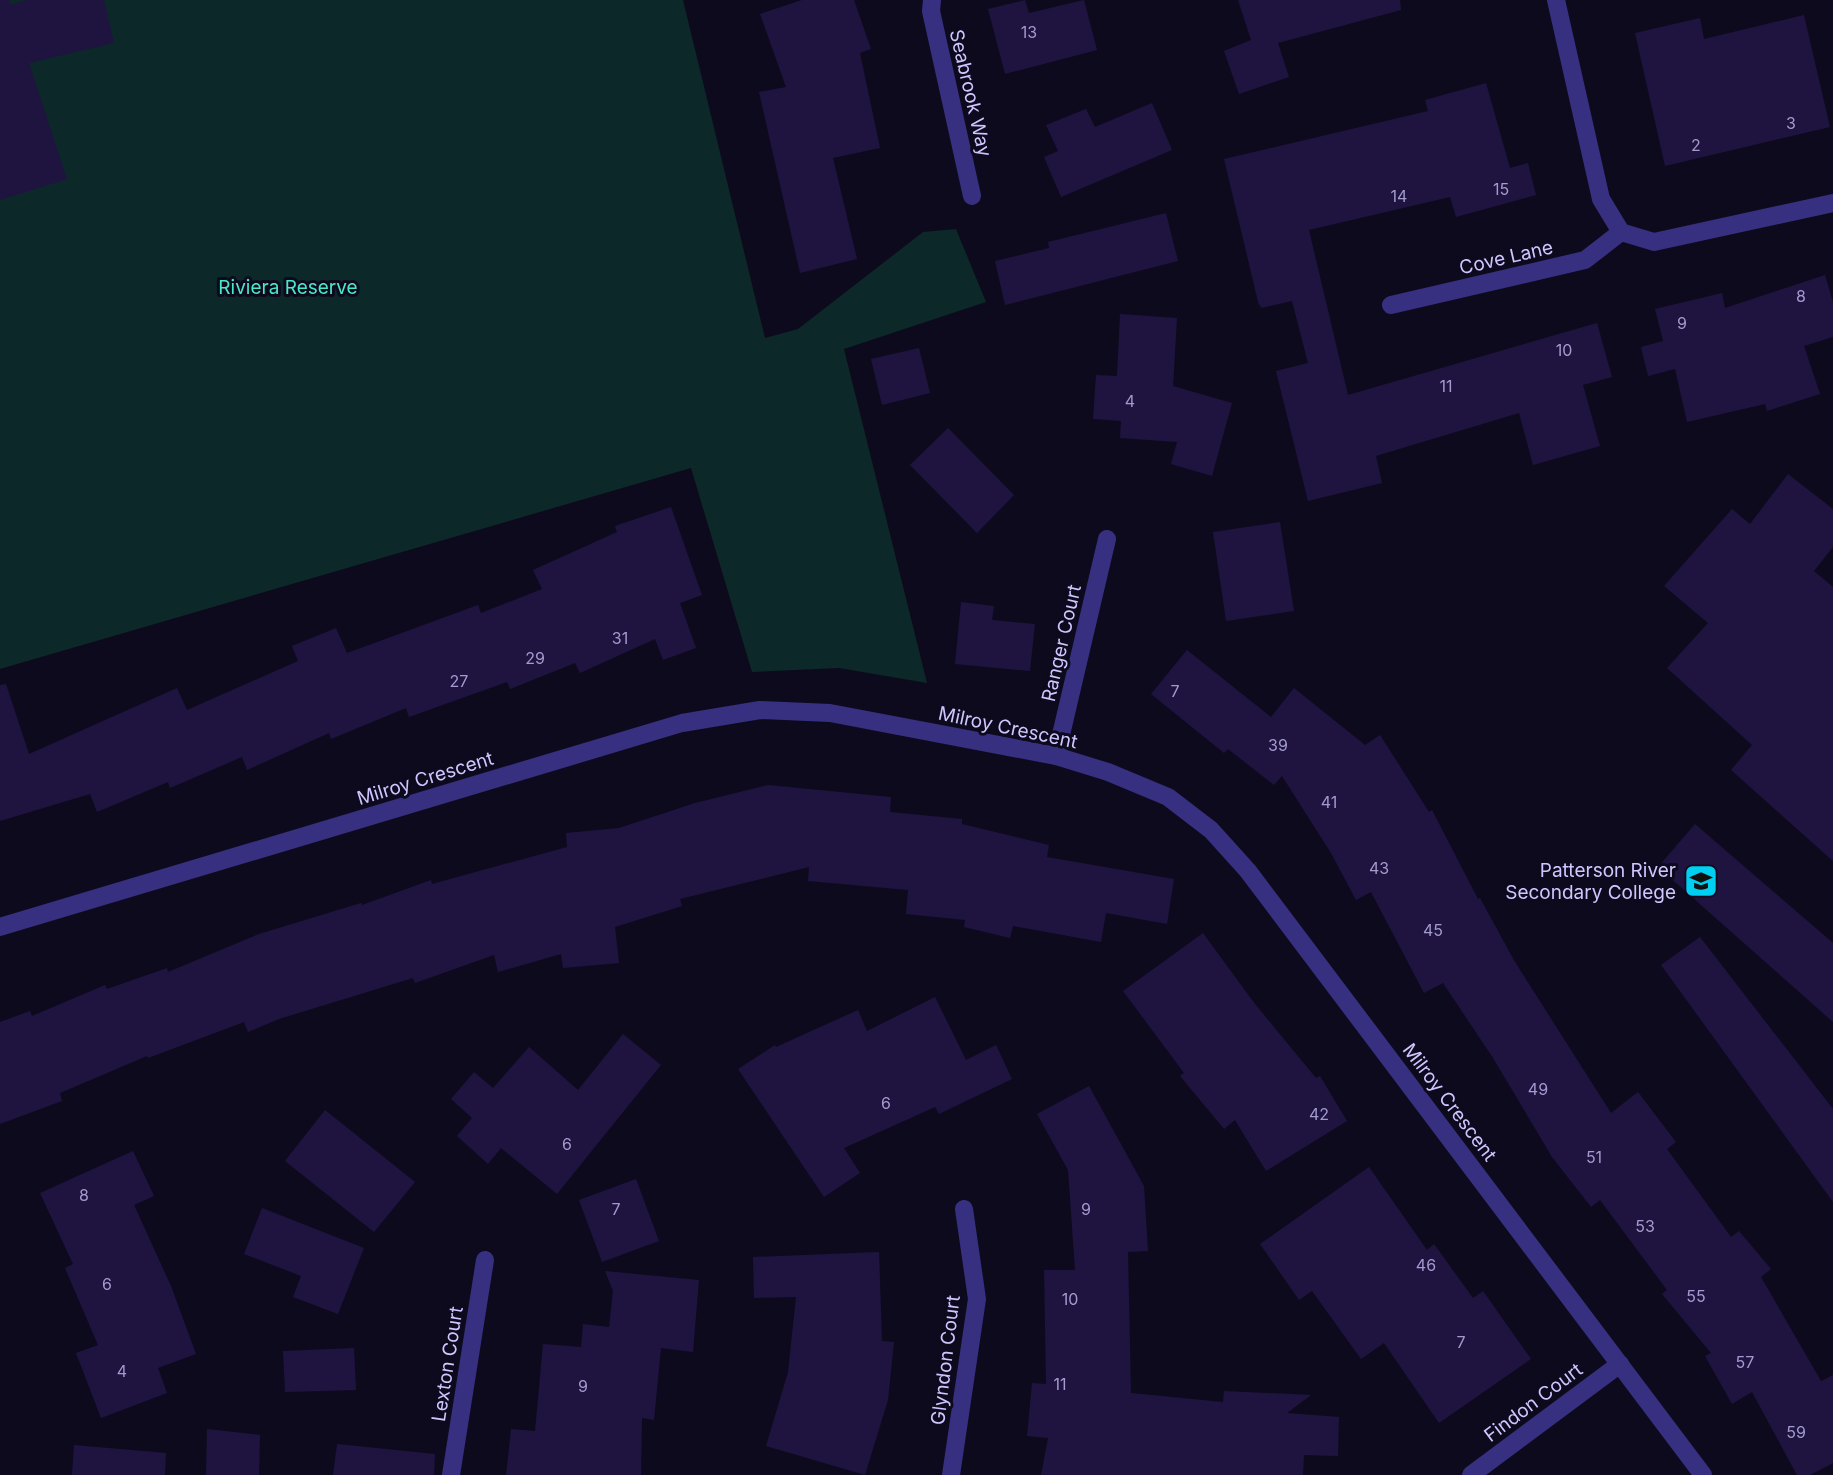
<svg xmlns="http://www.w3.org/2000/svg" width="1833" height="1475" font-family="Inter,sans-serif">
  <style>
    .green { fill: #0c2828 }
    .building { fill: #1f1440 }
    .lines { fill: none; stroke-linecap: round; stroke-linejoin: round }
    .minor { stroke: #373081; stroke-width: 18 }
    .labels { text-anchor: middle; stroke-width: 6; stroke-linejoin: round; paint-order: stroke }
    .number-label { font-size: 16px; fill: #a39acf }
    .street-label { font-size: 19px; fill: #cfc6ff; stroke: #0e0a1e }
    .park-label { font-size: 19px; fill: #49e9c7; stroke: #0e0a1e }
    .poi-label { font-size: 19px; fill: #cfc6ff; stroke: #0e0a1e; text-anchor: end }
  </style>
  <rect width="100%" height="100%" fill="#0e0a1e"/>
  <polygon class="green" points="0,0 683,0 765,338 798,329 923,232 956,229 986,302 844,349 927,683 839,668 752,672 691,468 0,669"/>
  <g class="building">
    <polygon points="0,0 9,0 11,5 26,0 104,0 114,43 29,63 67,179 0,200"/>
    <polygon points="802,0 854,0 871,49 860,53 880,148 833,158 857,259 800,273 759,92 786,87 760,14"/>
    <polygon points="1025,0 1029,13 1084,0 1097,50 1005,74 988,9"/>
    <polygon points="1238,0 1400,0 1401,10 1278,43 1289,77 1239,94 1224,51 1251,40"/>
    <polygon points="1804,15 1830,127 1665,166 1635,33 1700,18 1704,39"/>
    <polygon points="1486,83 1510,168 1528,163 1536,195 1456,217 1450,197 1309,230 1348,395 1597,323 1612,377 1583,385 1600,446 1533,465 1519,413 1376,456 1382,483 1308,501 1276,371 1308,363 1292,301 1261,308 1260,304 1259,306 1224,159 1428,111 1425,100"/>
    <polygon points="1152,103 1172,150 1061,197 1044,157 1058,151 1046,125 1086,109 1095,127"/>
    <polygon points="1166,213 1178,261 1005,305 995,261 1049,248 1048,242"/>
    <polygon points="1825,275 1833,302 1833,337 1804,346 1820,394 1767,411 1765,404 1687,422 1675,369 1648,376 1641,347 1663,341 1655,309 1722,293 1725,308"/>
    <polygon points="1120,314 1177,318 1173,386 1232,403 1212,476 1171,464 1177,442 1120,438 1121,421 1093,419 1096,375 1117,376"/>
    <polygon points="919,348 930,393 882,405 871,359"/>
    <polygon points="948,428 1014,495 977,533 910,465"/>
    <polygon points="1788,474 1833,509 1833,547 1814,571 1833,587 1833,861 1731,770 1752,745 1667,668 1708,623 1664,586 1732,509 1750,524"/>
    <polygon points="671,507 702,595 680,603 696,648 663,660 655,639 580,673 575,663 510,689 507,682 409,717 406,708 331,739 329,733 247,770 242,757 170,788 168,782 97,812 90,794 0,821 0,685 6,684 29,754 177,688 187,710 298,661 292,646 336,628 347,653 478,605 481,613 542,589 533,570 617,532 615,526"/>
    <polygon points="1280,522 1294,611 1226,621 1213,532"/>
    <polygon points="961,602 994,606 992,620 1035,624 1030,671 955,664"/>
    <polygon points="1187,650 1271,717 1294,688 1365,745 1380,735 1429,812 1432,810 1478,899 1480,898 1515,962 1611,1113 1638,1092 1676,1142 1667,1149 1731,1237 1739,1231 1771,1269 1761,1277 1821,1381 1833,1375 1833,1463 1810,1475 1797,1475 1752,1392 1732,1404 1705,1356 1711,1353 1662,1294 1667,1290 1600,1200 1591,1207 1552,1157 1493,1058 1443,983 1424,993 1371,892 1356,900 1331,853 1282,776 1274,785 1228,749 1224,753 1151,694"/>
    <polygon points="768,785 891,797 890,812 962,819 962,824 1049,845 1047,857 1174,879 1167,924 1106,913 1101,942 1013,926 1010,938 964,927 965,920 906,914 908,890 808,881 809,867 680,899 682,906 615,927 619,963 563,968 561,954 498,972 494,955 415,983 413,978 279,1019 248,1032 244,1022 148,1058 147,1056 60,1093 62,1101 0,1124 0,1022 30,1011 32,1016 105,985 107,989 167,968 168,972 259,934 361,903 362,905 431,880 432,884 567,847 566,833 619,828 695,803"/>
    <polygon points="1695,824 1833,943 1833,1022 1658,867"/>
    <polygon points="1203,933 1255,1004 1316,1078 1320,1076 1347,1121 1266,1171 1235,1120 1224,1129 1180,1076 1184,1073 1123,991"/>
    <polygon points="1700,937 1833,1109 1833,1202 1661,965"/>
    <polygon points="935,997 966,1060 996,1045 1012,1079 939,1114 935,1107 844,1148 860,1173 824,1197 738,1069 775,1045 776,1047 858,1010 867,1031"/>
    <polygon points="623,1034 661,1065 557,1194 501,1148 488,1164 457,1136 472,1118 451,1099 474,1072 493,1088 529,1047 578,1090"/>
    <polygon points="1089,1086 1144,1186 1148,1251 1128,1252 1131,1393 1223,1402 1224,1391 1311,1395 1287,1413 1339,1417 1338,1456 1304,1455 1303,1475 1041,1475 1048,1438 1027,1436 1032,1383 1046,1384 1044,1270 1075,1270 1068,1170 1037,1114"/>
    <polygon points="325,1110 415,1182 374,1232 285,1161"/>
    <polygon points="133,1151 154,1196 134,1205 171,1286 196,1354 158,1368 167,1393 101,1418 76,1353 98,1345 65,1268 73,1264 40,1193"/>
    <polygon points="1369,1167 1427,1250 1434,1244 1473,1298 1483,1291 1531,1359 1439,1423 1384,1343 1361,1359 1312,1291 1299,1300 1260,1244"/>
    <polygon points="636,1179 659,1241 602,1262 579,1200"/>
    <polygon points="262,1208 364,1248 338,1314 293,1297 301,1276 244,1254"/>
    <polygon points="879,1252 882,1341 894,1342 888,1400 865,1475 766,1446 788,1372 796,1297 754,1298 753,1257"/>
    <polygon points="605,1271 699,1280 693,1352 661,1348 654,1420 642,1418 641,1475 506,1475 511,1429 535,1431 543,1344 581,1347 583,1324 609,1327 613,1291"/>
    <polygon points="354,1348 356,1390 285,1392 283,1351"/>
    <polygon points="207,1429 260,1435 259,1475 206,1475"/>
    <polygon points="337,1444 435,1454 434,1475 333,1475"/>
    <polygon points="74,1445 166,1453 165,1475 72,1475"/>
  </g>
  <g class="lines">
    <g class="minor">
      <polyline points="932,0 931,11 972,196"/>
      <polyline points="1556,0 1601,199 1621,232 1654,242 1833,203"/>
      <polyline points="1391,305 1585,260 1621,232"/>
      <polyline points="1056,756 1107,539"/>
      <polyline points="0,927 682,723 760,710 830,713 1056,756 1108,772 1168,797 1211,830 1248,871 1703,1475"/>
      <polyline points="451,1475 485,1260"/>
      <polyline points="951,1475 977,1299 964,1209"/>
      <polyline points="1471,1475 1620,1364"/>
    </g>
  </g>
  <defs>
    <symbol id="school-square" viewBox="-11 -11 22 22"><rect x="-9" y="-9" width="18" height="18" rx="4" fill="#00cff1" stroke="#0e0a1e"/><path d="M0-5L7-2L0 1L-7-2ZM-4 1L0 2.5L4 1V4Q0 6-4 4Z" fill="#111"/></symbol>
  </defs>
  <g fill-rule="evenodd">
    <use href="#school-square" x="1682" y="862" width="38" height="38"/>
  </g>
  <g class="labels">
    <g class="number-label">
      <text x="1029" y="38">13</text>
      <text x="1791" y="129">3</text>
      <text x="1696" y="151">2</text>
      <text x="1501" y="195">15</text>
      <text x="1399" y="202">14</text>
      <text x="1801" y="302">8</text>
      <text x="1682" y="329">9</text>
      <text x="1564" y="356">10</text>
      <text x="1446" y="392">11</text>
      <text x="1130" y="407">4</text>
      <text x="620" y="644">31</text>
      <text x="535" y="664">29</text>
      <text x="459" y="687">27</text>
      <text x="1175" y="697">7</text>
      <text x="1278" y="751">39</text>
      <text x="1329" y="808">41</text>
      <text x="1379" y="874">43</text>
      <text x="1433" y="936">45</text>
      <text x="1538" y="1095">49</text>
      <text x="886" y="1109">6</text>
      <text x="1319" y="1120">42</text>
      <text x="567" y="1150">6</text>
      <text x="1594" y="1163">51</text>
      <text x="84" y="1201">8</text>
      <text x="616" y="1215">7</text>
      <text x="1086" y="1215">9</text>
      <text x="1645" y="1232">53</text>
      <text x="1426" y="1271">46</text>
      <text x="107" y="1290">6</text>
      <text x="1696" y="1302">55</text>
      <text x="1070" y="1305">10</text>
      <text x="1461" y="1348">7</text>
      <text x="1745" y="1368">57</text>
      <text x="122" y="1377">4</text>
      <text x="1060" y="1390">11</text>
      <text x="583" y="1392">9</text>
      <text x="1796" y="1438">59</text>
    </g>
    <g class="street-label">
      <text transform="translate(971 93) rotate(77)" y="7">Seabrook Way</text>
      <text transform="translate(1506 257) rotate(-13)" y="7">Cove Lane</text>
      <text transform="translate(1061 643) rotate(-77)" y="7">Ranger Court</text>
      <text transform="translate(1008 727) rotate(12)" y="7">Milroy Crescent</text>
      <text transform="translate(425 778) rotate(-17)" y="7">Milroy Crescent</text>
      <text transform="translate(1450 1102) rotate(53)" y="7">Milroy Crescent</text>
      <text transform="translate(945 1360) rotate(-83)" y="7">Glyndon Court</text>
      <text transform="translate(447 1364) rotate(-81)" y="7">Lexton Court</text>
      <text transform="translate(1533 1402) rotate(-37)" y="7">Findon Court</text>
    </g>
    <g class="park-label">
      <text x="288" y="294">Riviera Reserve</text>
    </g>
    <g class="poi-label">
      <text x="1676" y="877">Patterson River<tspan x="1676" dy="22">Secondary College</tspan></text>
    </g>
  </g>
</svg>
